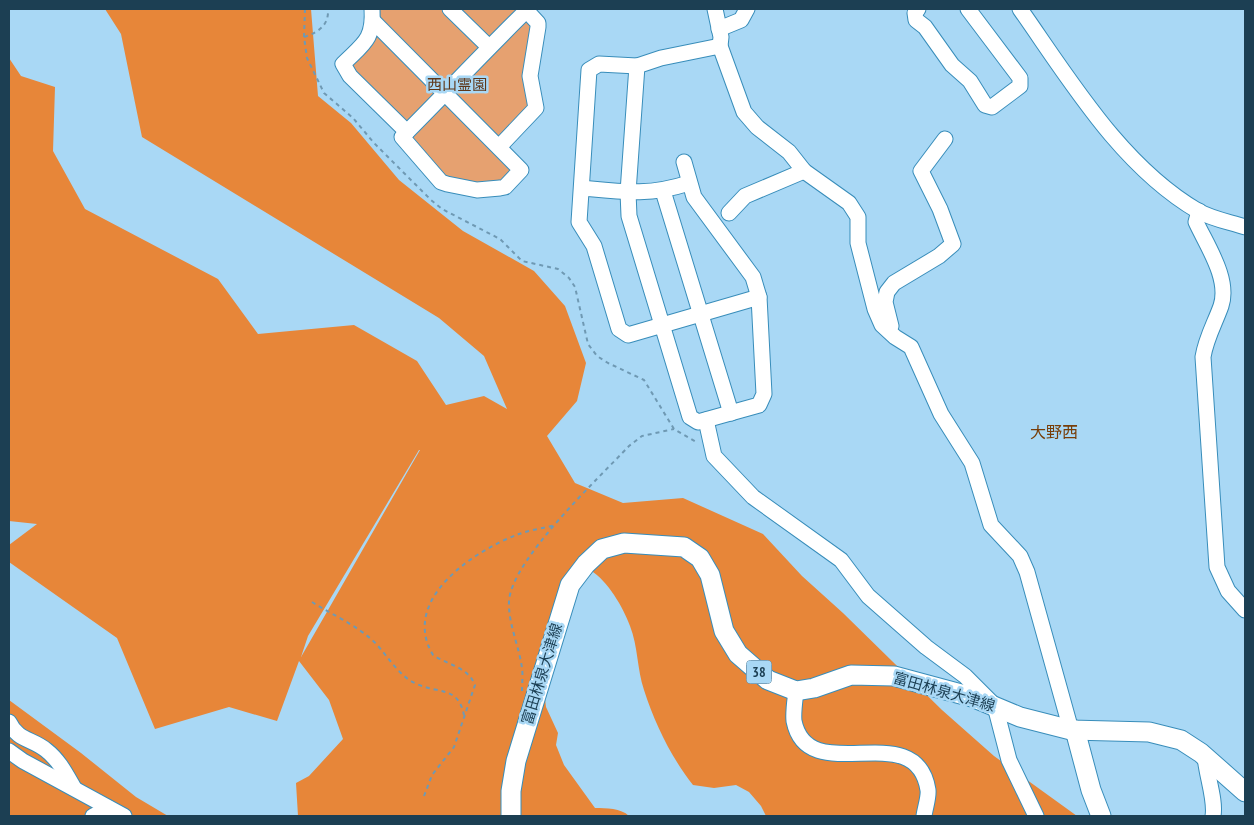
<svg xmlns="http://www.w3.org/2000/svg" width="1254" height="825" font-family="'PT Sans Narrow','Noto Sans JP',sans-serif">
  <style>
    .green { fill: #e6a170 }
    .forest { fill: #e78639; fill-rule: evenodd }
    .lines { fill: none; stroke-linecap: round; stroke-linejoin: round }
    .minor-casing { stroke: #388dba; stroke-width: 17 }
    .major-casing { stroke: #388dba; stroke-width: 21 }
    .path { stroke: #6f99b3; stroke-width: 2; stroke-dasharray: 4 4; stroke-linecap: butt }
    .minor { stroke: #fff; stroke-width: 15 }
    .major { stroke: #fff; stroke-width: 19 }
    .labels { text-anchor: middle; stroke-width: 5; stroke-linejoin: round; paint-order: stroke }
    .shield { fill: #a9d8f5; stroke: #466d84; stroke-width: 1 }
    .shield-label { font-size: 14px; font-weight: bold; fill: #1c3f53 }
    .park-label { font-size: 15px; fill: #5e3618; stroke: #a9d8f5 }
    .street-label { font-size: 15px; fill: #1c3f53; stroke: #a9d8f5 }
    .neighbourhood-label { font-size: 16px; fill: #773d08; stroke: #a9d8f5 }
  </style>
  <rect width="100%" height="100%" fill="#a9d8f5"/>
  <polygon class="green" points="373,9 535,9 533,76 540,109 501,147 524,171 503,190 441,186 343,70 371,44"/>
  <g class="forest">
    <path d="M105 9H311L318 96 351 123 399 180 463 231 534 271 565 306 586 363 577 401 547 436 575 483 623 503 683 498 763 534 802 576 843 613 942 710 994 756 1077 816H766L761 806 749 792 736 785 714 788 693 785C671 757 655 724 644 690 637 669 638 646 630 626 623 607 608 581 590 570L579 573 544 691 546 707 558 733 556 745 564 765 595 808C606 808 621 808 629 816H298L296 783 309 776 343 739 329 700 299 661 277 721 229 707 155 729 117 638 9 562V545L37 524 9 521V58L21 76 55 87 53 151 85 209 218 279 258 334 354 325 417 361 446 405 484 396 507 409 484 356 439 318 142 137 121 34ZM419 450H420L301 657 308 636Z"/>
    <polygon points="9,700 81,753 136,797 168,816 9,816"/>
  </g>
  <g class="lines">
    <defs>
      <g id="minor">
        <path d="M372 9C374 40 363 44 343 64L350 76 407 132"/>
        <polyline points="450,9 489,47"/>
        <polyline points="715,9 721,37 720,46 744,112 757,127 789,152 804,171 849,203 858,217 858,243 875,309 882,325 895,337 911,347 941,414 972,463 991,525 1020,556 1027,572 1071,730"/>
        <polyline points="918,9 915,13 916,20 925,27 952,65 970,81 985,105 992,107 1020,86 1020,78 968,9"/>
        <path d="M1020 9C1070 80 1121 166 1198 211 1212 219 1230 222 1245 227"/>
        <path d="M373 21 521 170 505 187 500 188 477 190 447 184 441 182 402 137C444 95 485 51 528 9"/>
        <polyline points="719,29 741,20 747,9"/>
        <polyline points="637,66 599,64 589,70 579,222 594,246 619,329 628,335 759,297"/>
        <polyline points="499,147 536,108 530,76 538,27 538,23 526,10"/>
        <polyline points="684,162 694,197 753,277 759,297 764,394 759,405 698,422 690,417 629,216 628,192 637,66 661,58 720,46"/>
        <path d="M582 188C623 192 649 196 689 183"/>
        <polyline points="663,191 731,413"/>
        <path d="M1199 211 1196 222C1207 246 1230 279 1221 306 1215 323 1206 338 1203 357L1217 567 1228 591 1245 610"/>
        <polyline points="729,213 745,196 804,171"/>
        <polyline points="891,326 885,302 887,292 894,283 939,256 953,244 940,209 921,171 945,139"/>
        <polyline points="706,420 714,456 753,497 841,560 868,596 926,647 965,676 995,706 1009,760 1036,816"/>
        <path d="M796 691C795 700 793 712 794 721 808 791 916 714 928 790 929 797 925 808 924 816"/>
        <path d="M9 722C18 741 31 738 46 750 59 760 66 774 74 788"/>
        <polyline points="9,751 23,761 124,816"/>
        <path d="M1205 756C1206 774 1216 800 1213 816"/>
        <polyline points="93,816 108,808"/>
      </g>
      <g id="major">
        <polyline points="1075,730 1091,790 1101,816"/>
        <polyline points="511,816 511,791 516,761 570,585 586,564 602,549 624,543 684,547 700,558 710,575 724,631 738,654 768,680 796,691 814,688 851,675 894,676 972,697 1020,717 1071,730 1149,732 1181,740 1201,753 1245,792"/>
      </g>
    </defs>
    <use href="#minor" class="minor-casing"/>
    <use href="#major" class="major-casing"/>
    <g class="path">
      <polyline points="305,9 304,37 307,58 324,93 353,118 374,143 431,200 442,209 500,239 522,261 558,269 569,278 575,287 588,344 597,356 608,363 644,380 674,429 698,443"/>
      <path d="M304 37C319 32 329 25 328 9"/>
      <path d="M312 602C331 614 354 624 371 639 387 653 397 676 417 684 439 694 458 686 464 715"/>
      <path d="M522 691C522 683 523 675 522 668 519 646 508 623 509 601 512 559 599 478 629 446L642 436 674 429"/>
      <path d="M424 796 432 775 454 747 475 685C468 667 448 665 433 655 400 600 473 551 519 534 530 530 544 528 556 525"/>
    </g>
    <use href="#minor" class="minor"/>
    <use href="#major" class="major"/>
  </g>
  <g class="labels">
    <rect class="shield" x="746.5" y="660.5" width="25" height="23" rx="4"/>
    <g class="shield-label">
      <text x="759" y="677">38</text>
    </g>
    <g class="park-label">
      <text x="457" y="90">西山霊園</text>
    </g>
    <g class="street-label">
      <text transform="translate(542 674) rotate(-73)" y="5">富田林泉大津線</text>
      <text transform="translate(944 692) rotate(16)" y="5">富田林泉大津線</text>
    </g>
    <g class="neighbourhood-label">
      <text x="1054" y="438">大野西</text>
    </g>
  </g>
  <rect width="1254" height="825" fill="none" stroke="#1c3f53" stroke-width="20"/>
</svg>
